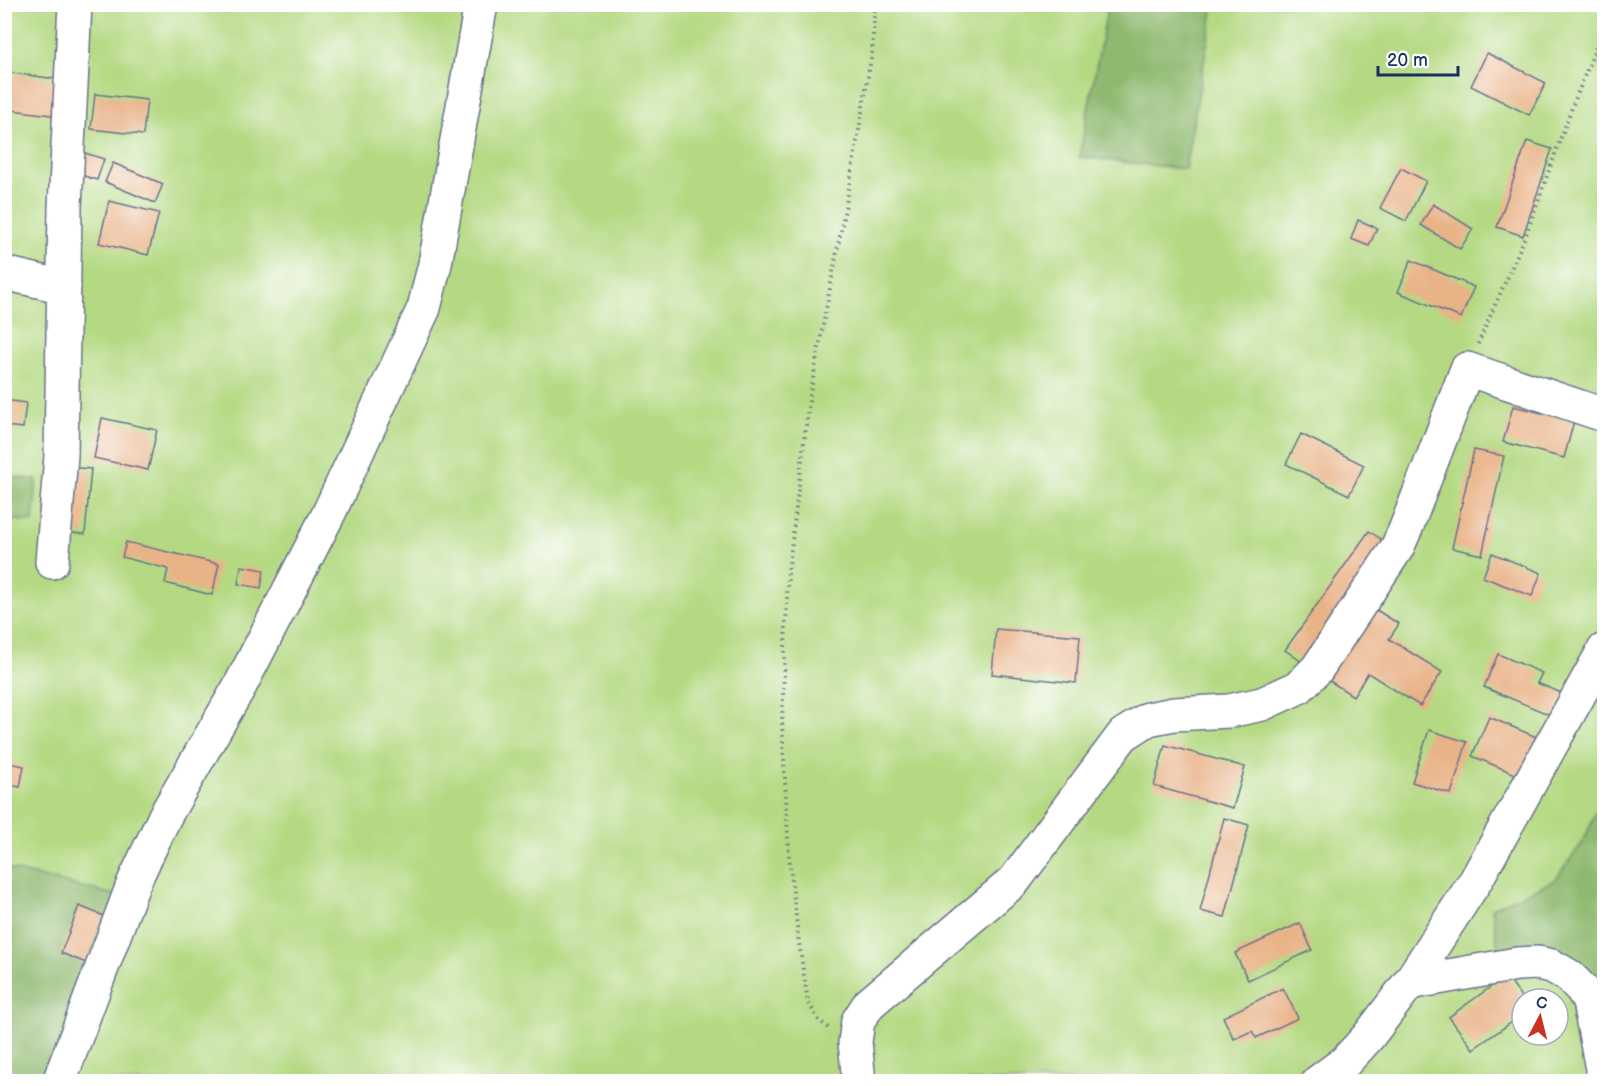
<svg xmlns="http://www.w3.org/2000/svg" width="1609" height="1086" font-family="'Balsamiq Sans',sans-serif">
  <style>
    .green { fill: #b4d982; stroke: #688470; stroke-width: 1.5; fill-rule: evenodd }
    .forest { fill: #8fb970; stroke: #557467; stroke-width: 1.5 }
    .building { fill: #e9b388 }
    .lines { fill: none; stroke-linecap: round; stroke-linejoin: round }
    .minor-casing { stroke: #68728a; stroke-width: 36 }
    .path { stroke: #68728a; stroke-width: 4; stroke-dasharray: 1.5 4.5; stroke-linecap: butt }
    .minor { stroke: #fff; stroke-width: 33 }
  </style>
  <rect width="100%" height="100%" fill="#fff"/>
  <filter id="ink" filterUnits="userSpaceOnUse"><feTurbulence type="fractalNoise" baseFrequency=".0167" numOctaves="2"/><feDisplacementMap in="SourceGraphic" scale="12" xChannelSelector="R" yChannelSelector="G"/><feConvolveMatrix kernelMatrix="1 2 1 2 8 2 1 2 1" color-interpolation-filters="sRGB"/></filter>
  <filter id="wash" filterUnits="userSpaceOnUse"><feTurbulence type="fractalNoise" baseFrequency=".008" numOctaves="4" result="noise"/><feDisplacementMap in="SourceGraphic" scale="24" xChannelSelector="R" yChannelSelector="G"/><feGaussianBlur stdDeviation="1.35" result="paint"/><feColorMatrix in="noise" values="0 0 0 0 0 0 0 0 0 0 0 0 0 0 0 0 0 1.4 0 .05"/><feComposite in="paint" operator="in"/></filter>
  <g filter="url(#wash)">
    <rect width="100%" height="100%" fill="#f6eddb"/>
    <path class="green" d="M5 5H1604V1081L5 1082ZM1522 999H1558V1035H1522Z"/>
    <g class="forest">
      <polygon points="1108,5 1214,5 1185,169 1079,157"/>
      <polygon points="5,476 37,480 33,522 5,519"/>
      <polygon points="1604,794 1604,1081 1596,1053 1556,967 1500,960 1492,908 1555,880 1583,842"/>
      <polygon points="5,868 127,898 54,1081 5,1082"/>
    </g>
    <g id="blocks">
      <g class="building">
        <polygon points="1487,53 1546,83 1529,115 1471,86"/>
        <polygon points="4,72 64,80 59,116 4,109"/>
        <polygon points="95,94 147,100 143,135 91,129"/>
        <polygon points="1527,141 1552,149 1523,236 1497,227"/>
        <polygon points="85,153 104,159 97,180 78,174"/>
        <polygon points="113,163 163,184 155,203 105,182"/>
        <polygon points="1401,168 1426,181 1406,221 1380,208"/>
        <polygon points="109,201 159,213 148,255 99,243"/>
        <polygon points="1433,204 1473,229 1460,249 1421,225"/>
        <polygon points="1358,220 1377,228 1369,246 1351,239"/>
        <polygon points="1411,260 1474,287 1461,318 1398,292"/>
        <polygon points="4,400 26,403 23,428 4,426"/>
        <polygon points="1513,406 1574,421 1564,458 1503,442"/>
        <polygon points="102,418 157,430 148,470 94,458"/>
        <polygon points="1301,434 1364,465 1349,495 1286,464"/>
        <polygon points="1474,450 1504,456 1482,555 1452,548"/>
        <polygon points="66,467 91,469 85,534 61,532"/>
        <polygon points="1369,531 1389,545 1305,664 1285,650"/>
        <polygon points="126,542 219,564 212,595 165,583 168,569 122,557"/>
        <polygon points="1492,553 1541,573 1532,596 1483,577"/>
        <polygon points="241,566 264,570 261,588 238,584"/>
        <polygon points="1370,606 1399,624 1389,639 1442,672 1420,706 1368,673 1353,696 1325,678"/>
        <polygon points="996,629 1080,636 1076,683 992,674"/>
        <polygon points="1498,654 1542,673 1537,683 1564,694 1555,717 1484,687"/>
        <polygon points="1489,717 1541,739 1525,778 1472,756"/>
        <polygon points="1429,730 1467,742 1451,794 1412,782"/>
        <polygon points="1165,745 1245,767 1233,808 1154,786"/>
        <polygon points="4,762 24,766 20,787 4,784"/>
        <polygon points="1224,818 1249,825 1225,917 1200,911"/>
        <polygon points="79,906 104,916 86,963 61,953"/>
        <polygon points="1300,923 1312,950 1248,980 1235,953"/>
        <polygon points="1506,976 1522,998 1522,1015 1473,1049 1449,1017"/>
        <polygon points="1283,988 1298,1018 1256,1038 1252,1031 1234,1039 1223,1017"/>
      </g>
    </g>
  </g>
  <g filter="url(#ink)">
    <use href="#blocks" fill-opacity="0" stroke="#68728a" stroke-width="1.5"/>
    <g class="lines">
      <defs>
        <g id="minor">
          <polyline points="4,273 64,287"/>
          <polyline points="52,562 61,456 65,207 75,4"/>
          <polyline points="1409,983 1517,964 1537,963 1552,966 1569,976 1582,989 1589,1002 1604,1079"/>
          <polyline points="59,1082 134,882 165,816 241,684 328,515 424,308 435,264 481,4"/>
          <polyline points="859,1082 855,1042 858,1021 869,1004 1014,881 1123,735 1148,719 1174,714 1229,711 1262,704 1299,687 1317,669 1397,548 1406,528 1467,369 1604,415"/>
          <polyline points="1318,1082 1345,1062 1368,1037 1409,983 1476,880 1604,650"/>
        </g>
      </defs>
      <use href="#minor" class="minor-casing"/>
      <g class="path">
        <polyline points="1478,344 1525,237 1571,110 1604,27"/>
        <polyline points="828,1028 818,1019 808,1002 799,943 789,857 782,722 788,573 810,394 849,188 872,53 875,4"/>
      </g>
      <use href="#minor" class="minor"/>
    </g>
  </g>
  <rect width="1609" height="1086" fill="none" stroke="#fff" stroke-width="24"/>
  <g transform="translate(1540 1017) rotate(7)"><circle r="28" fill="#ffffff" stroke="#a4acbf" stroke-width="1.5"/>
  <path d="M0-4.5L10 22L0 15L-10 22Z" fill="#c8321e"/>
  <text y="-9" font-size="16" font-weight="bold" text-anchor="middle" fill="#1b2f5e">С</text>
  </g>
  <path d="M1378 66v9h80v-9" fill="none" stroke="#1b2f5e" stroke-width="3"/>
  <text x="1387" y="66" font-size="18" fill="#1b2f5e" stroke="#ffffff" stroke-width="4.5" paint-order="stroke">20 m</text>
</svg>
